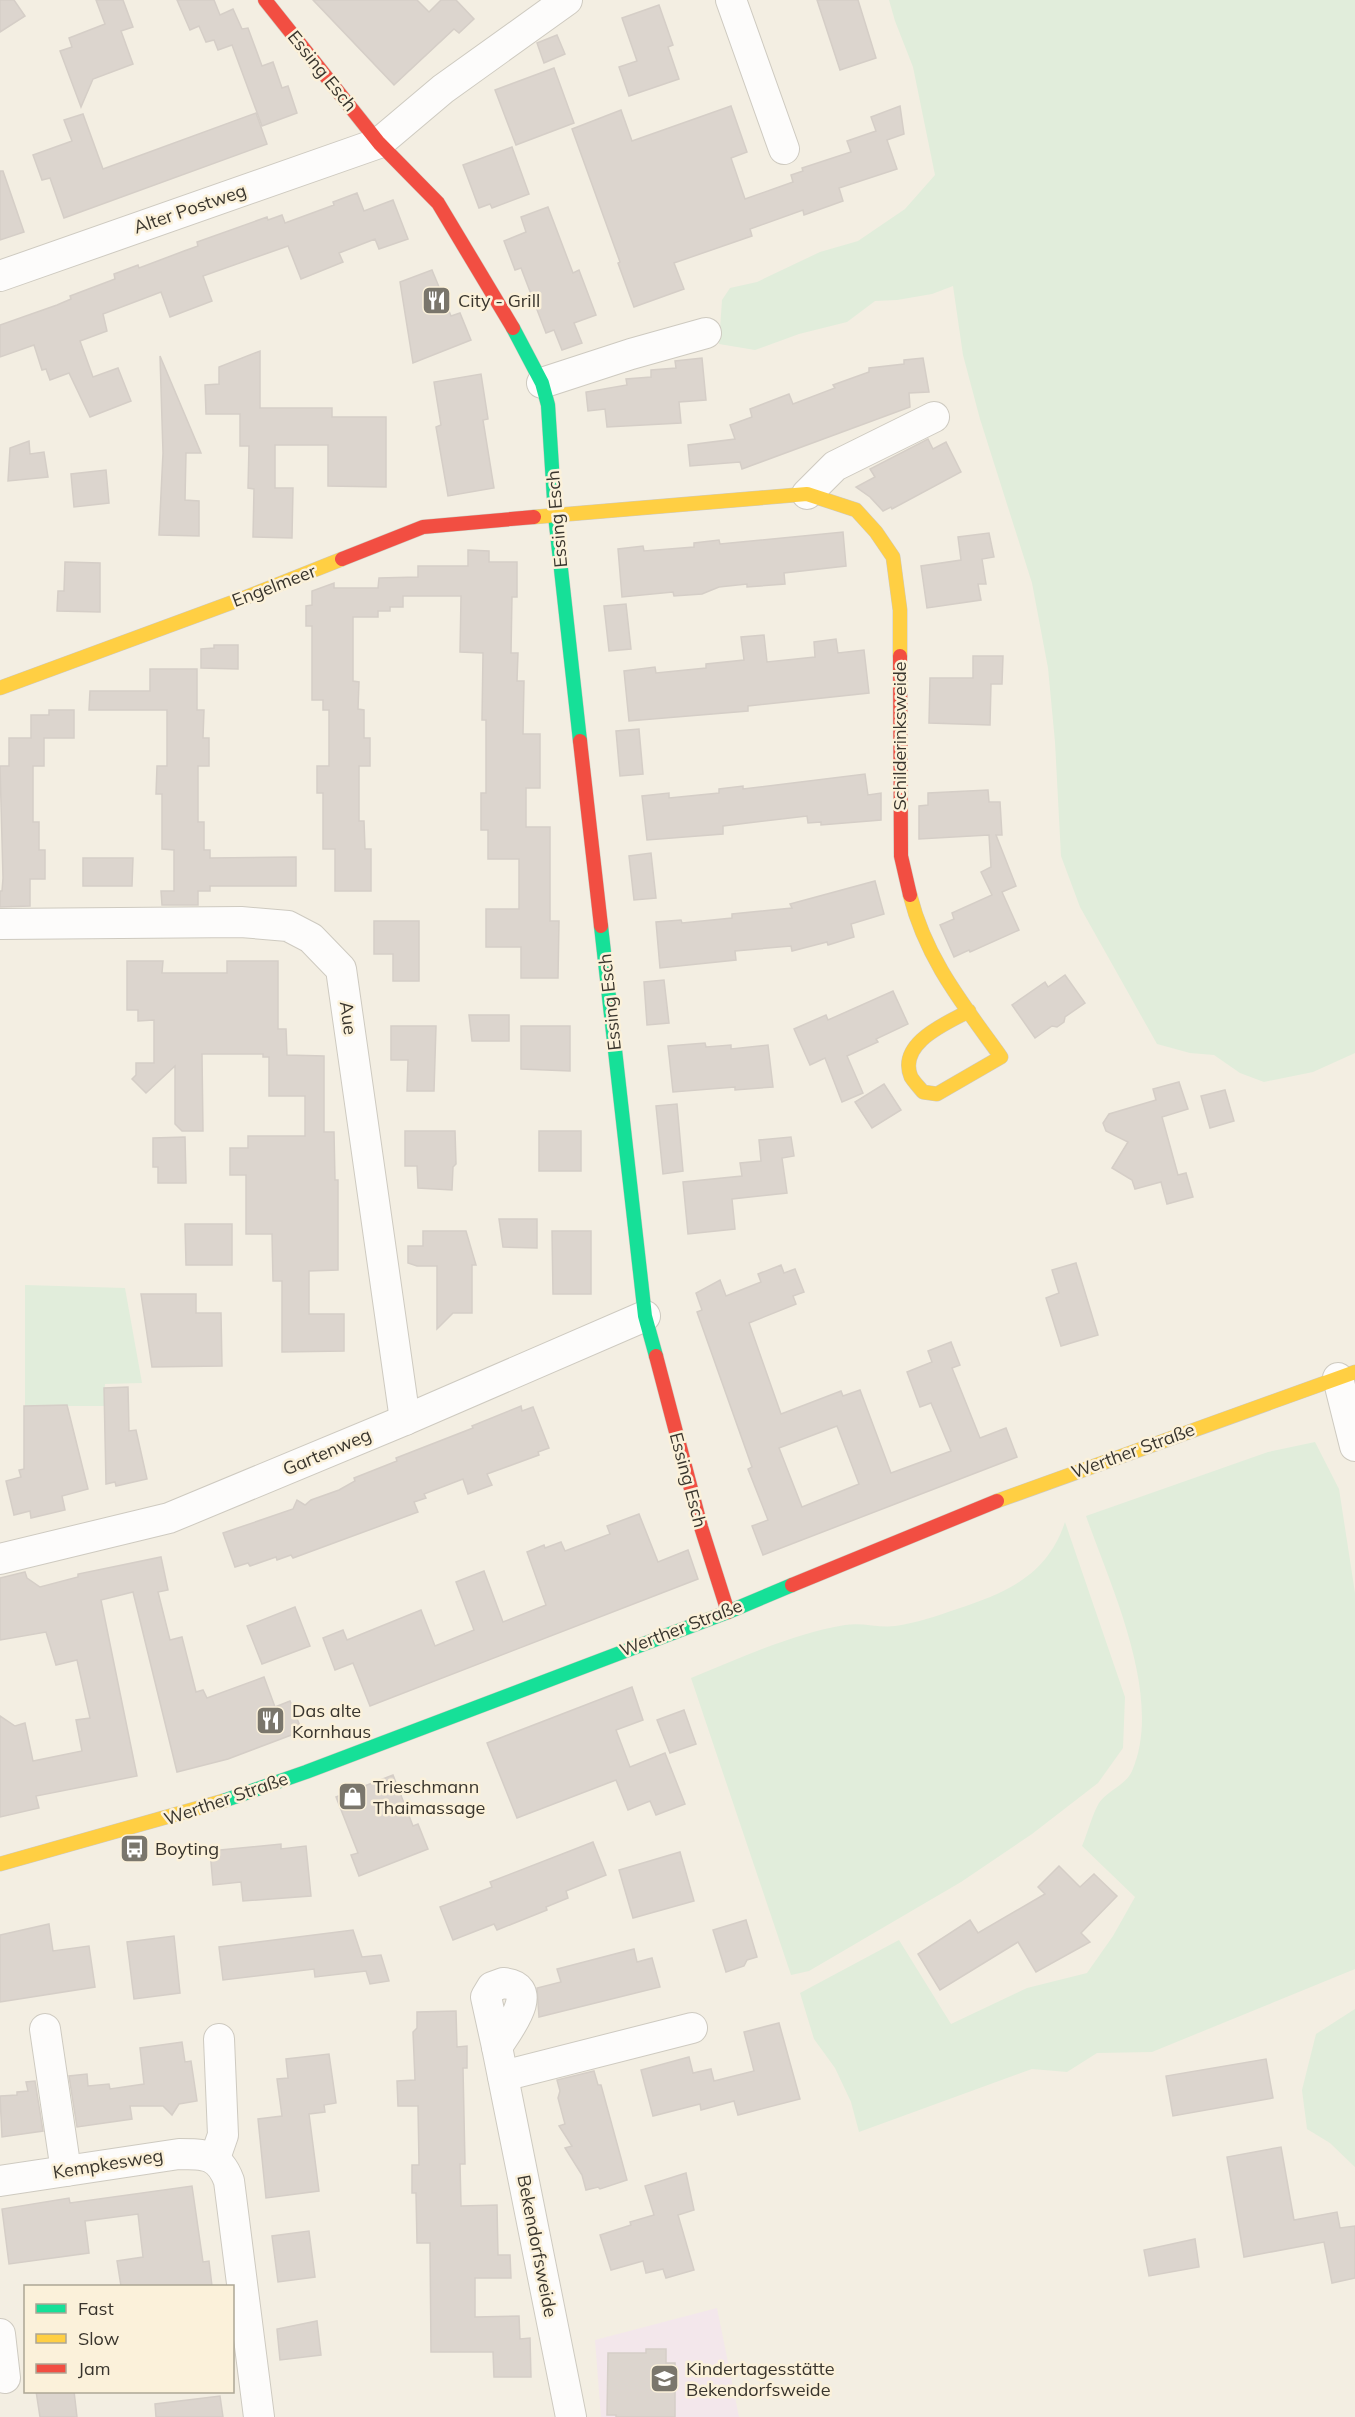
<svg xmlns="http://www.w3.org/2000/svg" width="1355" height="2417" font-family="Mulish,sans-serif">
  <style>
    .education { fill: #f3e7eb }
    .green { fill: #e1eddb }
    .building { fill: #dcd5ce; stroke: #d5cec7; stroke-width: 1.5; fill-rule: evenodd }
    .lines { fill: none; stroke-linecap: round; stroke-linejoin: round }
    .street-casing { stroke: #cecac0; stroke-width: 32 }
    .fast-casing { stroke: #cecac0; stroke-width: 15 }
    .slow-casing { stroke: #cecac0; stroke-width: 15 }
    .jam-casing { stroke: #cecac0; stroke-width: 15 }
    .street { stroke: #fdfcfb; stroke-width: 30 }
    .fast { stroke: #16e098; stroke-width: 14 }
    .slow { stroke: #ffcf43; stroke-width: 14 }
    .jam { stroke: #f24e42; stroke-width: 14 }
    .labels { text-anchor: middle; stroke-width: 5; stroke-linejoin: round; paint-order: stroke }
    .street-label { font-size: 18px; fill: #39352d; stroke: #fbf1da }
    .poi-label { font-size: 18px; fill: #39352d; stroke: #fbf1da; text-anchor: start }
  </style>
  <rect width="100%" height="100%" fill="#f3eee2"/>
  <polygon class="education" points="717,2308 739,2417 601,2417 595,2340"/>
  <g class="green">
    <polygon points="889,0 1355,0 1355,1053 1313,1072 1264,1082 1240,1073 1214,1055 1190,1053 1157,1044 1080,907 1061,856 1055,742 1048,668 1032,583 980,419 963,355 953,286 932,294 897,300 875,301 847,322 799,334 755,350 719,344 722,300 730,288 757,282 820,252 858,241 905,209 935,175 913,67 895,21"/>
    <polygon points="25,1285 125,1288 142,1383 105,1384 104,1406 25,1406"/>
    <path d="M1315 1442 1339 1489 1355 1593V1969L1152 2052 1097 2053 1067 2072 1032 2069 859 2132 851 2102 835 2068 814 2039 800 1993 899 1940 951 2024 1027 1988 1087 1973 1113 1936 1135 1897 1082 1846C1088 1832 1092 1815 1099 1803 1107 1791 1126 1785 1132 1771 1164 1698 1111 1587 1086 1516L1268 1452Z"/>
    <path d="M1065 1522 1125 1697 1123 1748 1098 1783 1032 1834 961 1882 809 1971 791 1975 691 1678C741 1658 791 1634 845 1625 862 1622 879 1628 895 1626 916 1623 937 1616 957 1609 1007 1592 1047 1576 1065 1522Z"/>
    <polygon points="1355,2009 1355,2167 1330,2143 1307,2129 1302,2090 1316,2034"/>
  </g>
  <g class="building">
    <polygon points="0,0 14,0 25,16 0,32"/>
    <polygon points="96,0 123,0 133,27 121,31 133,64 93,79 81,107 60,51 72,47 69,38 105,24"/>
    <polygon points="177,0 214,0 220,15 233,9 242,29 248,28 262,66 273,62 282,88 288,86 297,113 262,126 232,45 218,50 214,40 206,42 199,26 190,30"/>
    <polygon points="313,0 417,0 429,12 441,0 456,0 474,19 459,33 454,29 394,85"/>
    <polygon points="817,0 858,0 876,58 840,70"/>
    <polygon points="659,5 673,45 668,47 679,79 629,96 619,67 637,61 622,18"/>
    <polygon points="557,35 565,54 544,63 537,43"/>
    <polygon points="554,68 574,123 516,145 495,90"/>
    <polygon points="731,106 747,152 731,158 745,199 793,182 791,175 803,171 802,168 851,152 847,141 876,131 871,117 900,106 904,134 887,140 897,169 839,188 843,201 804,215 803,210 750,229 752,236 674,263 684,289 634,307 618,263 620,262 572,129 621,110 632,141"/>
    <polygon points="256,113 267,144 64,218 50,178 42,180 33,155 72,141 64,120 83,114 103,169"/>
    <polygon points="512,147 529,194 492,208 490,204 479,208 463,165"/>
    <polygon points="0,171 3,171 24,232 0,240"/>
    <polygon points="357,193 364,211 393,200 408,239 379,249 375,239 339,253 343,262 301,279 288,246 203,276 212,301 170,317 161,292 103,314 107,331 80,341 93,377 118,368 131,401 90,417 69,373 50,380 46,369 42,370 34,345 0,357 0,325 57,305 71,299 70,296 115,279 114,274 138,265 139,268 184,251 198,246 197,242 267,217 268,220 282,215 285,223 334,205 333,202"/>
    <polygon points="548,207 573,273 579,270 596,315 574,323 582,343 562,350 554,330 546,333 521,268 515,270 504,241 526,232 521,217"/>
    <polygon points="432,270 451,316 460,313 471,340 413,363 400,282"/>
    <polygon points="260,351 260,408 332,408 332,417 386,417 386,487 328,486 328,445 275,445 275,488 293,488 292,538 253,537 254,489 248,488 249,446 240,446 240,414 206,414 205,385 219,384 219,367"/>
    <polygon points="160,356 201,453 186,453 185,500 199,501 199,536 159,535 163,453"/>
    <polygon points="702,358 706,400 679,402 681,423 607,427 605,409 588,411 586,392 627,385 626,379 651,377 651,370 676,368 675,361"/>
    <polygon points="923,358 929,392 909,393 910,407 742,469 740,462 690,466 688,445 735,439 730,425 752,417 750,409 789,394 793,404 835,388 833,385 869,372 869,368 904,364 904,360"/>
    <polygon points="481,374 488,419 483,420 494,488 448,496 436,427 441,425 434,382"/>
    <polygon points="928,439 933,449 946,442 961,472 892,509 891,507 883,511 870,497 856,487 875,477 870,469"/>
    <polygon points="29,441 30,454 44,452 48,477 8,481 10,448"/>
    <polygon points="106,470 109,503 74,507 71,474"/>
    <polygon points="843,532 846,566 784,573 785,584 747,587 747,584 719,587 702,594 674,596 673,592 622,597 618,549 643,546 644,551 694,547 694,543 719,540 720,544"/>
    <polygon points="989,533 994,557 982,559 986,584 978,584 981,600 927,608 921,566 961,560 958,537"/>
    <polygon points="468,550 489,551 489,562 517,562 517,597 512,597 511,653 518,653 517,681 524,681 523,734 540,734 540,788 526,788 526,827 550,827 550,921 559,921 558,978 521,978 521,947 486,947 486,909 519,909 519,859 488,859 488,830 481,830 481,793 486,793 486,720 482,720 483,653 460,652 461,596 403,596 403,607 390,607 390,611 378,611 378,617 353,617 353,681 359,682 358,709 364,710 364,738 370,738 370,766 359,766 359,821 364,821 365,849 371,849 371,891 335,891 335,849 323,849 323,793 317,793 317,766 329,766 329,710 323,710 323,700 312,700 312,626 306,626 306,606 312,605 312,591 334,583 334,588 378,588 379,578 418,577 418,566 468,566"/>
    <polygon points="65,562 100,563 100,612 57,611 58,591 64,591"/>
    <polygon points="626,604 631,649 609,651 604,606"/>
    <polygon points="764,635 767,662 815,657 814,642 836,639 838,653 864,650 869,693 748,706 748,711 629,721 624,671 655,667 656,673 706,668 706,664 744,660 741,637"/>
    <polygon points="214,645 238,645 238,669 201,668 201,649 214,648"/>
    <polygon points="973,656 1003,656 1002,684 991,684 990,725 929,723 930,678 973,678"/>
    <polygon points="150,669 197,669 197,710 204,710 203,738 209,738 209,766 198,766 198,822 204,822 204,850 210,850 210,858 296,857 296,886 210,886 210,891 198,891 198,905 162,905 161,891 174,891 174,850 162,849 162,794 156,794 157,766 167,766 167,710 89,710 90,691 150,691"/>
    <polygon points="49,710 74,710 74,738 44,738 44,766 33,766 33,822 39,822 39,850 45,850 45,879 30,879 30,906 0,907 0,891 2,891 3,878 0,766 9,766 9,738 31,738 31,715 49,715"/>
    <polygon points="639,729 643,774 620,776 616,731"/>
    <polygon points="865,774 868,795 881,793 881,820 821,825 821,822 808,823 807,816 723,826 723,834 647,840 642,796 669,793 669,798 719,793 719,789 743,786 743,789"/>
    <polygon points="988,790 989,802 1000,802 1002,835 996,835 1016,886 1002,892 1019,930 970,952 969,950 954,957 940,925 954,919 952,913 992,895 981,872 991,867 989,835 919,839 919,806 928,805 928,793"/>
    <polygon points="651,853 656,898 634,900 629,856"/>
    <polygon points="83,858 133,858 132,886 83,886"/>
    <polygon points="875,881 884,914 851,924 854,937 828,945 827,942 792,951 791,946 735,951 736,960 660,968 656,922 681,920 682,923 732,918 732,914 792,908 790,904"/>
    <polygon points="374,921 419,921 419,981 393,981 393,954 374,954"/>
    <polygon points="127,961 163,961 162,973 227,973 227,961 278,961 278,1029 286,1029 287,1055 324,1056 324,1132 334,1132 335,1180 338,1180 338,1270 309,1271 309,1314 344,1314 344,1351 282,1352 282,1281 273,1281 272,1234 246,1234 246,1175 230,1175 230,1148 248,1148 248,1136 305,1136 305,1096 269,1096 269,1057 263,1057 263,1054 202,1054 203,1131 182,1131 175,1124 175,1066 146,1093 132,1079 136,1075 136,1063 154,1063 154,1020 138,1021 138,1010 127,1010"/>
    <polygon points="1065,975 1085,1003 1065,1017 1064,1022 1057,1027 1052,1026 1035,1038 1012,1005 1045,982 1048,987"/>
    <polygon points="664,980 669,1023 647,1025 644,982"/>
    <polygon points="893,991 908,1024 876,1039 878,1042 847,1056 863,1093 842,1102 825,1058 810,1065 794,1029 826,1015 828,1020"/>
    <polygon points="469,1015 509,1015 509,1041 472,1041"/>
    <polygon points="391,1026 436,1026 434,1091 407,1091 408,1060 391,1060"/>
    <polygon points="521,1026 570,1026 570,1071 521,1069"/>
    <polygon points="705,1043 706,1047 731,1045 731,1049 768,1045 773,1087 735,1090 735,1087 673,1092 668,1046"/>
    <polygon points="1179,1082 1188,1109 1162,1117 1178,1175 1186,1173 1193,1197 1167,1204 1161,1182 1135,1189 1132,1180 1112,1168 1128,1142 1106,1131 1103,1123 1109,1114 1156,1100 1153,1089"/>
    <polygon points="884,1084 901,1110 872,1128 855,1102"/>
    <polygon points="1225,1090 1234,1121 1210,1128 1201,1096"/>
    <polygon points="677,1104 683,1171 663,1174 656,1106"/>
    <polygon points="405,1131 455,1131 456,1164 453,1167 452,1190 418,1188 417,1166 405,1166"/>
    <rect x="539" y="1131" width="42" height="40"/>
    <polygon points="185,1137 186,1183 158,1183 158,1167 153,1167 153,1138"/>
    <polygon points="791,1137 794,1156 782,1158 787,1193 732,1199 735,1229 688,1234 683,1182 742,1176 740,1163 761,1161 759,1140"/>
    <polygon points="499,1219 537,1219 537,1248 503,1247"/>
    <polygon points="185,1224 232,1224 232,1265 186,1265"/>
    <polygon points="423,1231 466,1231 476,1265 472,1265 472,1313 453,1313 437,1329 437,1266 417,1266 408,1263 408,1246 423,1246"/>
    <polygon points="552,1231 591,1231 591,1294 553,1294"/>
    <polygon points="1076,1263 1098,1335 1061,1346 1046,1298 1059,1293 1052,1270"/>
    <path d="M781 1265 784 1273 795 1269 804 1292 793 1296 796 1304 749 1323 781 1414 841 1391 843 1396 860 1390 891 1473 951 1451 931 1403 920 1407 907 1372 932 1362 928 1351 951 1342 960 1365 952 1368 980 1438 1006 1428 1017 1457 763 1555 752 1526 768 1520 748 1469 752 1467 697 1312 702 1310 696 1293 720 1280 726 1296 761 1282 758 1274ZM837 1426 859 1484 802 1507 779 1448Z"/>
    <polygon points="141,1294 196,1294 196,1313 221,1313 222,1366 152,1367"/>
    <polygon points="128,1387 129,1431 136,1430 147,1479 116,1486 115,1482 106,1484 104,1388"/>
    <polygon points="67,1405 88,1489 62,1496 65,1510 31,1518 30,1511 14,1515 6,1481 21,1477 19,1470 24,1469 24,1406"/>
    <polygon points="521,1406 522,1411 533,1407 549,1448 538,1452 539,1455 487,1474 492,1485 468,1494 463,1479 424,1494 426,1498 414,1502 418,1512 293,1558 291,1555 277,1560 276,1557 250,1566 248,1563 235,1567 223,1533 293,1509 297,1500 305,1505 311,1500 339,1490 355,1481 354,1478 397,1461 396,1458 473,1428 472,1426"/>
    <polygon points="639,1514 658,1562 688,1550 698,1579 370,1706 353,1663 335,1670 323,1638 343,1630 347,1640 421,1610 435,1646 474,1630 456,1582 484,1571 503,1622 546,1605 527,1552 544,1545 545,1548 561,1542 565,1551 610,1534 607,1526"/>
    <polygon points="161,1557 168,1590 158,1592 170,1640 182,1637 196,1692 203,1690 207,1698 264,1677 275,1707 290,1701 302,1731 228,1759 177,1772 133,1592 101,1600 137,1776 36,1796 39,1808 0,1817 0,1716 15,1726 25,1723 33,1761 82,1751 76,1720 90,1718 77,1660 56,1665 46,1632 0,1640 0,1578 25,1572 27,1578 40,1587 78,1577 78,1574"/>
    <polygon points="295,1607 310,1646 262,1664 247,1626"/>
    <polygon points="632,1687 643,1720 616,1730 630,1767 665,1753 685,1804 656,1815 650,1801 628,1810 616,1780 517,1818 487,1743"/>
    <polygon points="684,1710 696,1744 670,1753 657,1720"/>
    <polygon points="393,1775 413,1826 418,1824 428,1849 359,1876 351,1855 358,1853 336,1797"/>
    <polygon points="593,1842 606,1875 566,1891 568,1898 546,1907 547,1910 497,1930 494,1924 453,1940 440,1907 492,1887 490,1882"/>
    <polygon points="281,1844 281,1849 306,1846 311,1896 243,1901 241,1882 213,1885 210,1851"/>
    <polygon points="680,1852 694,1901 633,1918 619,1870"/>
    <polygon points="1059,1866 1080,1887 1094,1874 1117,1896 1081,1933 1090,1942 1036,1972 1018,1942 940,1990 918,1954 970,1920 978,1933 1045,1894 1038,1887"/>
    <polygon points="746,1920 757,1957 747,1960 744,1966 726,1972 713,1930"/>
    <polygon points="49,1924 53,1951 89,1946 95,1987 0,2002 0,1935"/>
    <polygon points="353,1930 362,1957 381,1955 389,1981 370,1984 366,1971 315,1977 314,1969 223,1980 219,1947"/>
    <polygon points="174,1936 180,1993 134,1999 127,1942"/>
    <polygon points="634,1949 637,1962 652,1958 660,1987 539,2017 537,1988 561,1982 557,1969"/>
    <polygon points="456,2011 457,2047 467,2046 467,2068 463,2068 465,2164 460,2164 461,2206 497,2205 498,2255 510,2255 511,2278 475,2278 475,2317 519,2316 520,2339 530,2338 531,2377 494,2377 493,2352 431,2352 430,2243 417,2243 416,2193 412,2193 412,2165 419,2165 418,2106 398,2106 397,2081 415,2080 413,2032 417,2028 417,2012"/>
    <polygon points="779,2023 800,2099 738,2115 734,2101 701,2110 700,2104 653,2116 641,2070 689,2057 693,2073 711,2069 714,2081 754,2071 744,2032"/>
    <polygon points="182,2042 185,2062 191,2061 197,2101 179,2104 172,2115 163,2106 130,2106 132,2119 77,2127 69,2076 87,2074 88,2086 109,2084 110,2089 144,2084 140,2048"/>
    <polygon points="329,2054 336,2103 324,2105 325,2112 309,2114 319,2191 266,2198 258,2119 282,2116 277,2079 288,2078 286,2059"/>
    <polygon points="1266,2059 1273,2098 1173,2116 1166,2076"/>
    <polygon points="594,2071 598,2085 601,2085 627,2180 600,2189 598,2187 586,2190 582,2175 565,2148 572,2146 559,2126 565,2124 558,2098 560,2091 557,2080"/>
    <polygon points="35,2081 43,2131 2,2137 0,2096 17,2095 17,2092 28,2091 26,2082"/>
    <polygon points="1281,2147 1294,2220 1337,2212 1340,2228 1355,2226 1355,2278 1332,2283 1324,2242 1244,2257 1227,2157"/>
    <polygon points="686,2173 694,2210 678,2215 694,2270 666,2278 663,2269 646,2273 643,2261 611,2270 600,2235 631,2225 630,2222 654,2215 645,2186"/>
    <polygon points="192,2186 203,2262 209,2261 212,2286 121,2286 117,2261 143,2257 138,2214 85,2221 89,2253 9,2264 2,2209 69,2198 70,2203"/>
    <polygon points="309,2231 315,2277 278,2282 272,2236"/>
    <polygon points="1195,2239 1199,2267 1149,2276 1144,2250"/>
    <polygon points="317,2321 321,2355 280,2360 277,2329"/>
    <polygon points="646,2349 666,2349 666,2363 675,2363 675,2417 616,2417 616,2415 607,2415 608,2353 646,2353"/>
    <polygon points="36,2391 74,2391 77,2417 40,2417"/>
    <polygon points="220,2396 223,2417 156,2417 155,2404"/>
  </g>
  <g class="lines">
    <defs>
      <g id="street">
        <polyline points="731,0 784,149"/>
        <polyline points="0,276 379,143 443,89 567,0"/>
        <polyline points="542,383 631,354 706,333"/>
        <polyline points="807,494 835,466 934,417"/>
        <polyline points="0,924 241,922 288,926 311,938 341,969 405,1420"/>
        <polyline points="1338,1378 1355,1446"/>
        <polyline points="0,1559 169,1518 405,1420 645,1316"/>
        <path d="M503 1983C544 1986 506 2032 497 2047L486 1997 492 1987Z"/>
        <polyline points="45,2029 66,2171"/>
        <polyline points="497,2047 571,2417"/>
        <polyline points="503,2076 692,2028"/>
        <polyline points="215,2158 223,2135 219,2039"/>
        <path d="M0 2181 179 2154C205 2154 219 2154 229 2181L259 2417"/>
        <polyline points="0,2334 5,2378"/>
      </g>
      <g id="fast">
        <polyline points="513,328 542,383 548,405 555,515 580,741"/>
        <polyline points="601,926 645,1316 656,1356"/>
        <polyline points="223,1801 306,1772 728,1612 792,1585"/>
      </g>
      <g id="slow">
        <polyline points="534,517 807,494 856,510 876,532 893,557 900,610 900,656"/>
        <polyline points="0,688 244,598 342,559"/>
        <path d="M910 895C926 959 963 1004 1001 1057L937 1094 923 1092C919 1087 914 1082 911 1077 897 1043 947 1023 969 1011"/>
        <polyline points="997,1501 1355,1372"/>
        <polyline points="0,1864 223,1801"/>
      </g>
      <g id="jam">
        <polyline points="265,0 379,143 438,203 513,328"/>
        <polyline points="342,559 423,527 534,517"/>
        <polyline points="900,656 901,856 910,895"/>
        <polyline points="580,741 601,926"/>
        <polyline points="656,1356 701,1527 728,1612"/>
        <polyline points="792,1585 997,1501"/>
      </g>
    </defs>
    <use href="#street" class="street-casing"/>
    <use href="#fast" class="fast-casing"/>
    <use href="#slow" class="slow-casing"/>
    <use href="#jam" class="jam-casing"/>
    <use href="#street" class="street"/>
    <use href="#fast" class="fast"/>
    <use href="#slow" class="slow"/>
    <use href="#jam" class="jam"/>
  </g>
  <defs>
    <symbol id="restaurant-square" viewBox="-11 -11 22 22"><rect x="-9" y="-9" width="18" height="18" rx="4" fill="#7a766c" stroke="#fbf1da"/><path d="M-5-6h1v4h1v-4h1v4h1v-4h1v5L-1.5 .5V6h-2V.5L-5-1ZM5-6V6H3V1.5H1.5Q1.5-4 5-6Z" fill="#fff"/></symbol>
    <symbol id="shop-square" viewBox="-11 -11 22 22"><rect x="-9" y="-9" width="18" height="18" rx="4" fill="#7a766c" stroke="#fbf1da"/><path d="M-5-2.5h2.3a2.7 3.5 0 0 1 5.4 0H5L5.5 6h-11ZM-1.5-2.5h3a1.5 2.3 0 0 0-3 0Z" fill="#fff"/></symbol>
    <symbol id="bus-square" viewBox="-11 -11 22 22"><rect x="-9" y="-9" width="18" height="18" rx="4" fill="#7a766c" stroke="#fbf1da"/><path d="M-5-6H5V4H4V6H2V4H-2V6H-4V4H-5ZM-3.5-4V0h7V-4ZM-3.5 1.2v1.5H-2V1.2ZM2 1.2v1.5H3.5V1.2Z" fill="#fff"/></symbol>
    <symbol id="school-square" viewBox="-11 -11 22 22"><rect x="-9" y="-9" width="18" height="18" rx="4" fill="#7a766c" stroke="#fbf1da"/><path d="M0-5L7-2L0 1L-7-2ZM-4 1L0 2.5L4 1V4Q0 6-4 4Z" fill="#fff"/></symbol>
  </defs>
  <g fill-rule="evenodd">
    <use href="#restaurant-square" x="420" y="284" width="33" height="33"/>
    <use href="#restaurant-square" x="254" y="1704" width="33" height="33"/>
    <use href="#shop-square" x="336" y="1780" width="33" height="33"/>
    <use href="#bus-square" x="118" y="1832" width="33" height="33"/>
    <use href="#school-square" x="648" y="2362" width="33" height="33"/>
  </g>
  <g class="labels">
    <g class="street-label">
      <text transform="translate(322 71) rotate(51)" y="6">Essing Esch</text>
      <text transform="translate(190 209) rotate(-19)" y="6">Alter Postweg</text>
      <text transform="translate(557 519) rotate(-95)" y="6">Essing Esch</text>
      <text transform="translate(274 586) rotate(-21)" y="6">Engelmeer</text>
      <text transform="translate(900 736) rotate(-90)" y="6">Schilderinksweide</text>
      <text transform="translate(610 1002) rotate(-96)" y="6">Essing Esch</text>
      <text transform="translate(348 1018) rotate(82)" y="6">Aue</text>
      <text transform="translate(1133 1451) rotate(-20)" y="6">Werther Straße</text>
      <text transform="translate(327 1452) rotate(-23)" y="6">Gartenweg</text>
      <text transform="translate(688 1480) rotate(75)" y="6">Essing Esch</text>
      <text transform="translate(681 1628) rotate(-21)" y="6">Werther Straße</text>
      <text transform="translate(226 1799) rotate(-19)" y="6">Werther Straße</text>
      <text transform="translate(108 2164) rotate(-9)" y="6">Kempkesweg</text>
      <text transform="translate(537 2246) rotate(79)" y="6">Bekendorfsweide</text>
    </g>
    <g class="poi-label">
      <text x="458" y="307">City - Grill</text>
      <text x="292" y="1717">Das alte<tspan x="292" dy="21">Kornhaus</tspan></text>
      <text x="373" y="1793">Trieschmann<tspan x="373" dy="21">Thaimassage</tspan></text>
      <text x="155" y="1855">Boyting</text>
      <text x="686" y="2375">Kindertagesstätte<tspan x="686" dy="21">Bekendorfsweide</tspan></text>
    </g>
  </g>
  <rect x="24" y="2285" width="210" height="108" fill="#fbf1da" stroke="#ada695" stroke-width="1.5"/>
  <rect x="36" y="2304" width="30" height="9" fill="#16e098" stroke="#ada695" stroke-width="1.5"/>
  <text x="78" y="2315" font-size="18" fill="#39352d">Fast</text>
  <rect x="36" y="2334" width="30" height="9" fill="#ffcf43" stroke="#ada695" stroke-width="1.5"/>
  <text x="78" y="2345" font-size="18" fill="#39352d">Slow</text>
  <rect x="36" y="2364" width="30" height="9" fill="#f24e42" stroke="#ada695" stroke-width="1.5"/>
  <text x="78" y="2375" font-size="18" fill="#39352d">Jam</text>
</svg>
